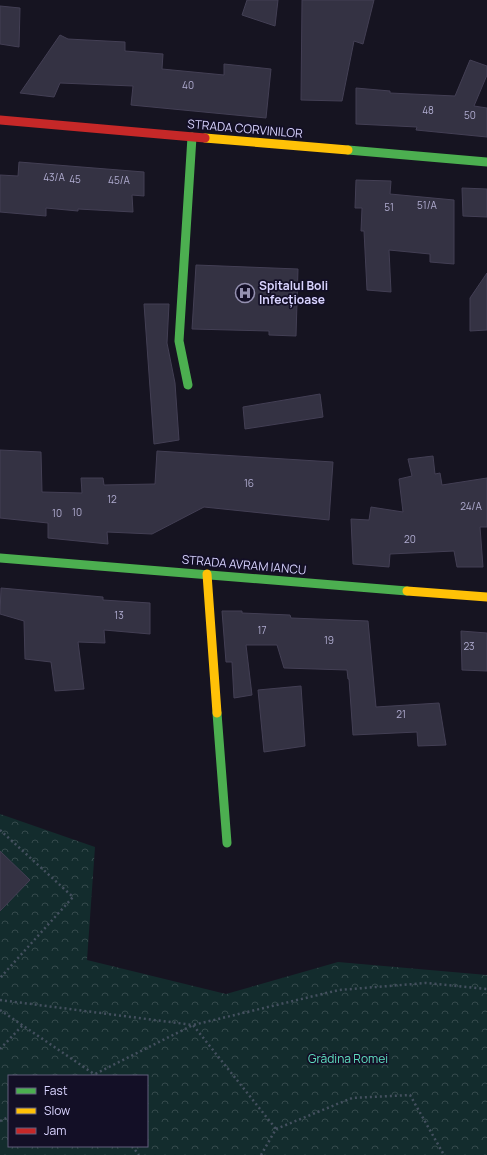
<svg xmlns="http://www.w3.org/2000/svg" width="487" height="1155" font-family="Manrope,sans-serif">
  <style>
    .park { fill: url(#park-crowns); fill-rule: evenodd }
    .building { fill: #343243; stroke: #433f54 }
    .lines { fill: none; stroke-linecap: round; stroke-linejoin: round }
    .path { stroke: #44505f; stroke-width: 2.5; stroke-dasharray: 2 3; stroke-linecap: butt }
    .fast { stroke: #4caf50; stroke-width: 9 }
    .slow { stroke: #ffc107; stroke-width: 9 }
    .jam { stroke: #c62828; stroke-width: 9 }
    .labels { text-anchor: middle; stroke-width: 3.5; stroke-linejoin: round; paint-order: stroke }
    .number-label { font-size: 10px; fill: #b0acd0 }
    .street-label { font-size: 12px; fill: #d9d4ff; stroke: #130f26 }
    .poi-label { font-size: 12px; font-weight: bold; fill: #d9d4ff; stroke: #130f26; text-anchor: start }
    .park-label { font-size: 12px; fill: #5fe0c0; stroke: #130f26 }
  </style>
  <defs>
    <pattern id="park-crowns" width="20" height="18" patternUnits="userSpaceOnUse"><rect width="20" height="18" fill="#132c2d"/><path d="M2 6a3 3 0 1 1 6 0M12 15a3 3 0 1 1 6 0" fill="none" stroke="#354a4c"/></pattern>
  </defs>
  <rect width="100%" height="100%" fill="#161421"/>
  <path class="park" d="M0 814 95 847 87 960 226 994 338 962 487 975V1155H0ZM9 1076H147V1146H9Z"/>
  <g class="building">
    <polygon points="247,0 278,0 275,26 242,15"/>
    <polygon points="302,0 374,0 363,44 354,41 342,101 301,100"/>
    <polygon points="0,6 20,8 19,47 0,44"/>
    <polygon points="60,35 68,39 125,42 125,51 163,54 162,69 224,75 224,64 271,69 266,118 131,105 133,86 60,83 54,97 20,93"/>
    <polygon points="470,60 487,66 487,75 474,106 487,108 487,137 416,130 417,127 356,124 356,88 390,91 390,93 455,96"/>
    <polygon points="19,162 144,172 144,196 132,195 133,212 78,209 78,211 46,208 46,216 0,212 0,175 18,176"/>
    <polygon points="356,180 391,181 390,194 454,200 454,264 430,262 430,254 389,250 391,292 367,290 364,231 361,231 362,208 355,208"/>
    <polygon points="462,188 487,189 487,217 463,216"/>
    <polygon points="196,265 298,269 296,336 269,335 269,331 192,329"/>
    <polygon points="487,273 487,330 470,331 470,298"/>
    <polygon points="144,304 169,304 167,343 175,383 179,440 154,444"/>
    <polygon points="320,394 323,417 245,429 243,407"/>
    <polygon points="0,450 41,452 42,492 82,493 81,478 103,478 104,485 155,484 157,451 333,462 329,520 204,507 152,534 107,532 108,544 48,538 48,523 0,518"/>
    <polygon points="433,456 435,474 440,473 442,485 487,478 487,527 480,527 483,567 457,567 454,551 390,554 389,567 353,564 351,519 369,520 371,507 403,512 399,479 412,476 408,459"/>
    <polygon points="1,588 103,597 103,600 150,603 150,634 104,630 105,643 78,642 84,689 55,691 51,662 25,659 24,621 0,614"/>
    <polygon points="222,611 242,611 242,613 290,615 291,618 368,621 376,707 439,703 446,745 418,746 417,732 353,735 349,679 348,679 347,670 284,668 277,645 246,645 252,695 234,698 232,662 226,662"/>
    <polygon points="461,631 487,633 487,671 462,670"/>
    <polygon points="301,686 305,746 264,752 258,690"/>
    <polygon points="0,851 30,880 0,911"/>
  </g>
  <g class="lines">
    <g class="path">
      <polyline points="0,830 73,897 0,978"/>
      <polyline points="0,1000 193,1025 276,1129"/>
      <polyline points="0,1010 94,1074"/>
      <polyline points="0,1049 22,1026"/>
      <polyline points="91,1076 193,1025 339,990 426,983 487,989"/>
      <polyline points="0,1121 9,1117"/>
      <polyline points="132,1146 139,1155"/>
      <polyline points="261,1155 276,1129 352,1098 410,1095 444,1155"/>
    </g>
    <g class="fast">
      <polyline points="348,150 487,162"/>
      <polyline points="188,385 179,341 192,137"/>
      <polyline points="0,558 407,591"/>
      <polyline points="217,713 227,843"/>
    </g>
    <g class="slow">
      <polyline points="205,138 348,150"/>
      <polyline points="207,574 217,713"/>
      <polyline points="407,591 487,597"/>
    </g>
    <polyline class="jam" points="0,120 205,138"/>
  </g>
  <defs>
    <symbol id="hospital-ring" viewBox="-11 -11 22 22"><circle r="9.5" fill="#130f26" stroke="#9591b1" stroke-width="1.5"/><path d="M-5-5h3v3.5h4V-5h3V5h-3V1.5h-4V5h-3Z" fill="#9591b1"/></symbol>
  </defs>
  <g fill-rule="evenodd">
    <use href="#hospital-ring" x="234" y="282" width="22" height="22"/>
  </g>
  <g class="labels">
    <g class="number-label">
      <text x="188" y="89">40</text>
      <text x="428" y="114">48</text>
      <text x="470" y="119">50</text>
      <text x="54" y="181">43/A</text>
      <text x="75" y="183">45</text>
      <text x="119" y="184">45/A</text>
      <text x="427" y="209">51/A</text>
      <text x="389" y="211">51</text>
      <text x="249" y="487">16</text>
      <text x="112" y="503">12</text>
      <text x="471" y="510">24/A</text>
      <text x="77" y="516">10</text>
      <text x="57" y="517">10</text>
      <text x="410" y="543">20</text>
      <text x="119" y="619">13</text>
      <text x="262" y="634">17</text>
      <text x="329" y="644">19</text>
      <text x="469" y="650">23</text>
      <text x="401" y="718">21</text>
    </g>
    <g class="street-label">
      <text transform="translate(245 129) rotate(5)" y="4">STRADA CORVINILOR</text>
      <text transform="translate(244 565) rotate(5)" y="4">STRADA AVRAM IANCU</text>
    </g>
    <g class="poi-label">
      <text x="259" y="290">Spitalul Boli<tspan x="259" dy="14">Infecțioase</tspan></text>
    </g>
    <g class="park-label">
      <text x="348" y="1063">Grădina Romei</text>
    </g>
  </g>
  <rect x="8" y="1075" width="140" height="72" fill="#130f26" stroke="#625e7d"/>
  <rect x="16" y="1088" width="20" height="6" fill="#4caf50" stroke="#625e7d"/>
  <text x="44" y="1095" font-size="12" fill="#d9d4ff">Fast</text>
  <rect x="16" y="1108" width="20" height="6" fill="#ffc107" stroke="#625e7d"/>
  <text x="44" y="1115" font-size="12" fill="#d9d4ff">Slow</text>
  <rect x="16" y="1128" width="20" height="6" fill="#c62828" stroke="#625e7d"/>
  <text x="44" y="1135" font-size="12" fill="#d9d4ff">Jam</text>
</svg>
